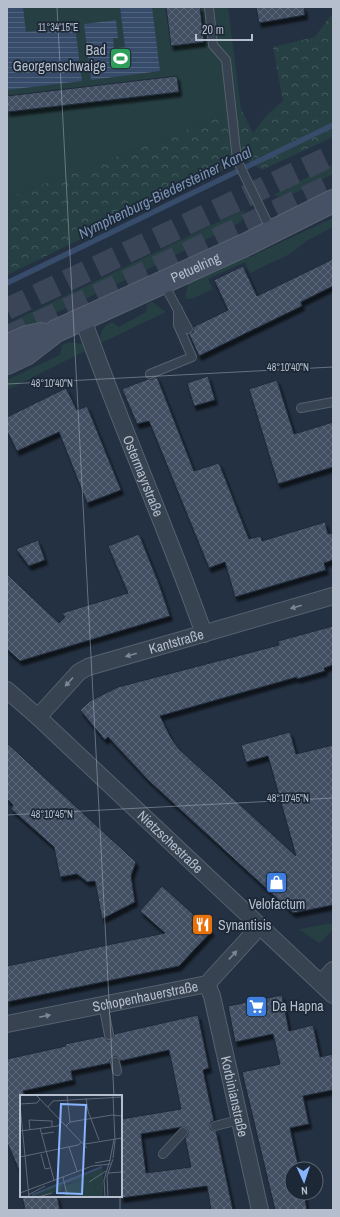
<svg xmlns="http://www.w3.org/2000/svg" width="340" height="1217" font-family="'Archivo Narrow',sans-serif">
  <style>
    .green { fill: #263f43 }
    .forest { fill: url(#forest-crowns) }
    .water { fill: url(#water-rules) }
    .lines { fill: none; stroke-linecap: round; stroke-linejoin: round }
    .stream { stroke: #374b6a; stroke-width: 5.5 }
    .building { fill: url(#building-cross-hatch); stroke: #1f2a39; fill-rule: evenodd; filter: url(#shadow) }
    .trunk-tunnel { stroke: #3a4657; stroke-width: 22; stroke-dasharray: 22 11; stroke-linecap: butt }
    .service-casing { stroke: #56616f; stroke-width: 10 }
    .minor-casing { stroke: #56616f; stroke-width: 18 }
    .secondary-casing { stroke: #56616f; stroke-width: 24 }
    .service { stroke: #384352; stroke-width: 8 }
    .minor { stroke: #384352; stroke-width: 16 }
    .secondary { stroke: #465165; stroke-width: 22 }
    .oneway { fill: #7d8795 }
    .ticks { fill: none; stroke: #b5becc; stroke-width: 1; stroke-opacity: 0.45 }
    .labels { text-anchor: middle; stroke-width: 3.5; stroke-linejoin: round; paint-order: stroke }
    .poi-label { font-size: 14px; fill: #b5becc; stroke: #1d2837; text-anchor: start }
    .street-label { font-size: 14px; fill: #b5becc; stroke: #1d2837 }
    .water-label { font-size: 15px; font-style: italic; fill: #7b93b5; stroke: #1d2837 }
    .inset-river { fill: none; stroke: #374b6a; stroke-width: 2 }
    .inset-road { fill: none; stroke: #5e6979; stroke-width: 1 }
    .view { fill: #88b4fe; fill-opacity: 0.15; stroke: #88b4fe; stroke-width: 2 }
    .inset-edge { fill: none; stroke: #b5becc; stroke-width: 2 }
    .ticks-label { font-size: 10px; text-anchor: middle; fill: #b5becc; stroke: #1d2837; stroke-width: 3.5; stroke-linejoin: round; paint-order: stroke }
  </style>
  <defs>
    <pattern id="forest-crowns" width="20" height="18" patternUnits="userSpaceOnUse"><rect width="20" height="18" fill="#263f43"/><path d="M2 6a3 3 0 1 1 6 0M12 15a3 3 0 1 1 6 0" fill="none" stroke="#43595d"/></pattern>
    <pattern id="water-rules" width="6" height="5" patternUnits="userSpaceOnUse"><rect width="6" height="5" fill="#374b6a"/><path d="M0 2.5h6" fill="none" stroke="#52637e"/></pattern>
    <pattern id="building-cross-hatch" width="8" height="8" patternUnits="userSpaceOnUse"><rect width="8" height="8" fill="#435064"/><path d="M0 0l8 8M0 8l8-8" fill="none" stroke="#5c6779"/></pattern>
    <filter id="shadow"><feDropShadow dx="2.5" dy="4.5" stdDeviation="1" flood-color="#0009"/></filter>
  </defs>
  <rect width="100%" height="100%" fill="#243142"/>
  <g class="green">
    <polygon points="7,7 228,7 241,109 7,198"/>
    <polygon points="333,164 333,174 285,198 273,195"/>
    <polygon points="245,209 241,222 136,275 7,336 7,324"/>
    <polygon points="333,218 333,227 308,240 290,254 250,273 245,262 208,279 213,289 194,298 185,299 188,283 240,256 250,257"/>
    <path d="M152 302 166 312 99 344C101 332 101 328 112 322L119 327 146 312 147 304Z"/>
    <polygon points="71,342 82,344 87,350 7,390 7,380 60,355 62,345"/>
    <polygon points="333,923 333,930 319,943 299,929"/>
  </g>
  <polygon class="forest" points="331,15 333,15 333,137 262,170 245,159 7,275 7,198 241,109 253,133 266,116 283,101 273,47 315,37"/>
  <g class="water">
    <polygon points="7,7 23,7 26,32 75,26 82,81 7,90 7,34 8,33 7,28"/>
    <polygon points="120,7 152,7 160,71 91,80 84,24 116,20 118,38 113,38 114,48 125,47"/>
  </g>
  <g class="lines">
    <polyline class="stream" points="7,283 333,125"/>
  </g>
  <g class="building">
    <polygon points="166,7 200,7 204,42 171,46"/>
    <polygon points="256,7 304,7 305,15 259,23"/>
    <polygon points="177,76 179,92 7,112 7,96"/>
    <polygon points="333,259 333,286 301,302 302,306 199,356 189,334 193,332 193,327 228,310 214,280 243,266 257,296"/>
    <polygon points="208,376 215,400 194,406 187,383"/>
    <polygon points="157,377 194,471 219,463 249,539 261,536 262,541 325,522 328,534 333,533 333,560 324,563 326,570 235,597 225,562 209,568 149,421 137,424 122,389 148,379 152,379"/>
    <polygon points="277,380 294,434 333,422 333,467 278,484 249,389"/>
    <polygon points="66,388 77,410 87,406 121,490 87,503 59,432 17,451 7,431 7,417"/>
    <polygon points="139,534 159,584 170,616 20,661 7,649 7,574 59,623 65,617 62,613 128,593 108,546"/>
    <polygon points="38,540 45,560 29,566 16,549"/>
    <polygon points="333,626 333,665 324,668 325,671 297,679 297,677 160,716 171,738 179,749 296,856 268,756 246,762 241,745 290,732 296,754 333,745 333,905 293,913 149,781 108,737 105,740 80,710 90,701 118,687 279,645 278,641"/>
    <polygon points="7,743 136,862 131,876 135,902 102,919 95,881 87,882 77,874 60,877 54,847 11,809 13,805 7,799"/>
    <polygon points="162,886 212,931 179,966 7,1002 7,966 165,933 140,911"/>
    <polygon points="282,995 289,1031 313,1025 320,1057 333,1054 333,1090 303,1096 309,1124 290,1128 299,1169 292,1169 292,1193 304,1193 307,1210 275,1210 242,1072 280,1064 273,1034 235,1042 228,1006"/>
    <path d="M198 1015 209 1068 203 1070 214 1121 211 1122 210 1127 211 1130 216 1131 233 1210H211L207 1186 121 1198V1119L181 1109 169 1050 120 1061 117 1057H113L110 1060V1063L71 1071 73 1080 23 1091 25 1096H21V1175L7 1142V1059L66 1046 65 1044 104 1036 107 1040H110L114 1037V1034ZM182 1127 186 1128 188 1131V1134L185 1138 191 1167 146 1173 141 1134Z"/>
    <polygon points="22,1196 57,1196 60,1210 25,1210"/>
  </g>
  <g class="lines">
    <g class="trunk-tunnel">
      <polyline points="7,309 333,155"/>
      <polyline points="7,337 333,184"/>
    </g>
    <defs>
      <g id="service">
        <polyline points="209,7 213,45 226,60 237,160 271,230"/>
        <polyline points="163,282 188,329"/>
        <polyline points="150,374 192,357 178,325 178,309"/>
        <polyline points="301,408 333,402"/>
        <polyline points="103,1004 109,1035"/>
        <polyline points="115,1062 117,1071"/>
        <polyline points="215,1126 239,1120"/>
        <polyline points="163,1154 183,1132"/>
      </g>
      <g id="minor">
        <path id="s1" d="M83 319C120 425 167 528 204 634"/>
        <path id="s2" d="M7 690 38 717 333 995"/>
        <path id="s3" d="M38 717 79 672 88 667 333 596"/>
        <polyline points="321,983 333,970"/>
        <path id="s4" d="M207 984 212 996 260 1210"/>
        <path id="s5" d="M7 1024 207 984 260 926"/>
      </g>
      <g id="secondary">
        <polyline points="7,346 27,337 41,334"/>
        <path id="s6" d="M7 363 26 354 56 331 245 245 333 201"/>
      </g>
    </defs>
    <use href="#service" class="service-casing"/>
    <use href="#minor" class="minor-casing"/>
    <use href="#secondary" class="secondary-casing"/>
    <use href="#service" class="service"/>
    <use href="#minor" class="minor"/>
    <use href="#secondary" class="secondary"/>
  </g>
  <defs><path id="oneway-solid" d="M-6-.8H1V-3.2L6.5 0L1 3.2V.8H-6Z"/></defs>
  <g class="oneway">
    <use href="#oneway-solid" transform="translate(296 607) rotate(164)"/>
    <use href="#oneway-solid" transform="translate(131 655) rotate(164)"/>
    <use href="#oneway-solid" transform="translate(69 682) rotate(132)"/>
    <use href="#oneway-solid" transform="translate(233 955) rotate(-47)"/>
    <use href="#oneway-solid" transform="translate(45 1016) rotate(-12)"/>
  </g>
  <path class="ticks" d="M57 7 114 1096M7 384 333 367M7 815 333 798M120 1196V1210"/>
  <defs>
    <symbol id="stadium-square" viewBox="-11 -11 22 22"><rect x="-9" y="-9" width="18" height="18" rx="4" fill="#2e9e5b" stroke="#1d2837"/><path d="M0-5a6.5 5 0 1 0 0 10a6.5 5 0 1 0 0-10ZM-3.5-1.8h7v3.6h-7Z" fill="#fff"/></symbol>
    <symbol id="shop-square" viewBox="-11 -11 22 22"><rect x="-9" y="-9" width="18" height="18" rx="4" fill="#3f7fe0" stroke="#1d2837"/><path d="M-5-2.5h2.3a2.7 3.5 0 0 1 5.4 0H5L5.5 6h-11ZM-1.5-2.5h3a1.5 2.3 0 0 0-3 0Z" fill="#fff"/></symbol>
    <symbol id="restaurant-square" viewBox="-11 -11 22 22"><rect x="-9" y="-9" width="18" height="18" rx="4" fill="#e8710a" stroke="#1d2837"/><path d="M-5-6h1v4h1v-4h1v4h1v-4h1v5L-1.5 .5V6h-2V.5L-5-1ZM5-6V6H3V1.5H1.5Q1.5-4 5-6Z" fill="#fff"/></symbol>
    <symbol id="supermarket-square" viewBox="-11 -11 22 22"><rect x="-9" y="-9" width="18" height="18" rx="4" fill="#3f7fe0" stroke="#1d2837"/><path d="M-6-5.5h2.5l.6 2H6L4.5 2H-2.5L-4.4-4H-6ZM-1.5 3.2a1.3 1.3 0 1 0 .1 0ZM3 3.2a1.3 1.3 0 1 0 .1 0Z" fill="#fff"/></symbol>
  </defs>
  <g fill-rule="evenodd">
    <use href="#stadium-square" x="108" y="46" width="25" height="25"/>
    <use href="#shop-square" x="264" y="870" width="25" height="25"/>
    <use href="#restaurant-square" x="190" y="912" width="25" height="25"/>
    <use href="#supermarket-square" x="244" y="994" width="25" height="25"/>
  </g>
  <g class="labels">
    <g class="poi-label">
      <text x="106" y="55" text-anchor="end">Bad<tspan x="106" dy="16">Georgenschwaige</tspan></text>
      <text x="277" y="909" text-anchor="middle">Velofactum</text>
      <text x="218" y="930">Synantisis</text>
      <text x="272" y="1011">Da Hapna</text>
    </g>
    <g class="street-label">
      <text dy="5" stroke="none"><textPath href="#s6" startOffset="212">Petuelring</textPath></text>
      <text dy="5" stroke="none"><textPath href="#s1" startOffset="168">Ostermayrstraße</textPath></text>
      <text dy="5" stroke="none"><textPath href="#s3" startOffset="163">Kantstraße</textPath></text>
      <text dy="5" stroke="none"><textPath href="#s2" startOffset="223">Nietzschestraße</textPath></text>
      <text dy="5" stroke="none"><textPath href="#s5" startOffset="141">Schopenhauerstraße</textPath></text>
      <text dy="5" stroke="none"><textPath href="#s4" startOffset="116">Korbinianstraße</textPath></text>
    </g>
    <g class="water-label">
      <text transform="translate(165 193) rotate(-26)" y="5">Nymphenburg-Biedersteiner Kanal</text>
    </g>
  </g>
  <g transform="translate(20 1095)">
    <rect width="102" height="102" fill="#243142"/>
    <path d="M72 82 78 102H45L44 91Z" fill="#263f43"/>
    <path d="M83 73V102H78L72 82 43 89 42 95 38 97 12 102 27 92Z" fill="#263f43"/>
    <path class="inset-river" d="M12 100 82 72"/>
    <path class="inset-road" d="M16 0 67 53M47 0 50 27M93 0 95 46 93 63M66 3 68 16 79 45M0 9 17 8 20 4M0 10 9 102M28 12 33 6 102 2M46 31 50 27 92 20 102 21M20 33 34 85M10 35 9 25 32 26V31M0 36 38 31 42 26M22 39 34 37M65 49 102 43M49 52 57 76M21 59 25 74 30 73M0 62 58 50 62 47M90 65 94 44M75 68 91 65M88 78 102 77M43 82 47 100M69 87 86 76M0 98 72 71 91 69M8 100 25 91M18 102 32 98M85 102 84 85 90 65M88 102 87 81 93 64"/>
    <path class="view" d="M41 9 66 10 62 99 37 98Z"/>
    <rect width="102" height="102" class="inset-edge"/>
  </g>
  <g class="ticks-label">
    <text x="58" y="31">11°34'15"E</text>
    <text x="288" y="371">48°10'40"N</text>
    <text x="52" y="387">48°10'40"N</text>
    <text x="288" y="802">48°10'45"N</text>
    <text x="52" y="818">48°10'45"N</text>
  </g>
  <rect width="340" height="1217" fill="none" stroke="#b5becc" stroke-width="16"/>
  <g transform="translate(304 1181) rotate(177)"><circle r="19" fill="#1d2837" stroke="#5a6473"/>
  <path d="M0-3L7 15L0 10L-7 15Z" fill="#88b4fe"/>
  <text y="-6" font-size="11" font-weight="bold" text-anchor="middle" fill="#b5becc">N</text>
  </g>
  <path d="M196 34v6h56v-6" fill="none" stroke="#b5becc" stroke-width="2"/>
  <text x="202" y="34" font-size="12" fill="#b5becc" stroke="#1d2837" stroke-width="3" paint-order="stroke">20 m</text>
</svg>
